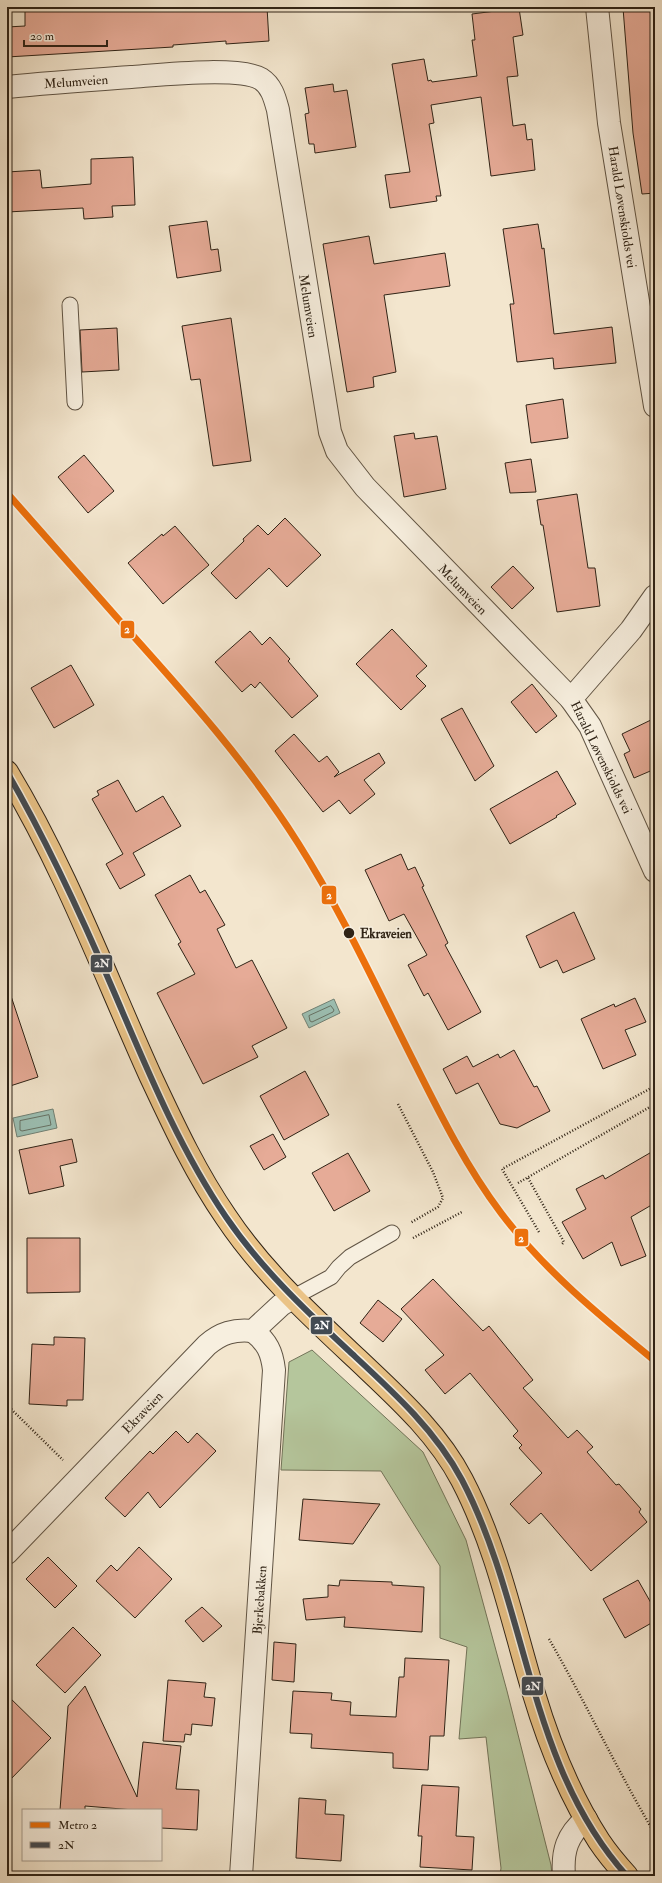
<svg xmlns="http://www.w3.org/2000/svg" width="662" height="1883" font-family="'IM FELL Double Pica',serif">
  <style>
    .green { fill: #b5c69c; stroke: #727459 }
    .water { fill: #9cc0b4; stroke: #708175 }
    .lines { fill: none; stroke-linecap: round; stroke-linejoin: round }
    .shore { stroke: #667265; stroke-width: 1 }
    .building { fill: #e6ab97; stroke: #2f2316 }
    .lane-casing { stroke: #605444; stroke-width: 17 }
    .street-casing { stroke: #605444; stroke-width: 24 }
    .primary-casing { stroke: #2f2316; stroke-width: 24 }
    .path { stroke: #2f2316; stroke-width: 2.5; stroke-dasharray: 1 2; stroke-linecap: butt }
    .lane { stroke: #f7efdf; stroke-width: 15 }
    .street { stroke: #f7efdf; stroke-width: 22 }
    .primary { stroke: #eac387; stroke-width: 22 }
    .bus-1-casing { stroke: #f7efdf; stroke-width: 9 }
    .bus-1 { stroke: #424a52; stroke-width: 6 }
    .metro-1-casing { stroke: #f7efdf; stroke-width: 10 }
    .metro-1 { stroke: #ec700c; stroke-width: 7 }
    .stop-dot { fill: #2f2316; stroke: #f7efdf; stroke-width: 1.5 }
    .labels { text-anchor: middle; stroke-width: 3; stroke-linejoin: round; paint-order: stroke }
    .street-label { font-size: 13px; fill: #2f2316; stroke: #f7efdf }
    .stop-label { font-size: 13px; font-weight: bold; fill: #2f2316; stroke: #f7efdf; text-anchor: start }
    .line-badge { stroke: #f7efdf; stroke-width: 1.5 }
    .badge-label { font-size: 11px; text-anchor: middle; font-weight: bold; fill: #fff }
  </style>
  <rect width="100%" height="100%" fill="#f3e6ce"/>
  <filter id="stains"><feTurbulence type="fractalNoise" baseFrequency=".005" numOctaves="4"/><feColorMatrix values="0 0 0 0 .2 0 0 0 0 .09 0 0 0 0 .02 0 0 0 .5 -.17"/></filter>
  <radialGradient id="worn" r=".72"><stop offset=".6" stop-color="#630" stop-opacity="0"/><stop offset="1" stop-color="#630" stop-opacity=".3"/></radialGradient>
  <polygon class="green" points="312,1350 423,1452 466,1540 507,1691 551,1865 552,1876 500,1876 501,1868 486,1737 459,1739 467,1647 440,1638 440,1566 381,1471 281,1470 289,1362"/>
  <g class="water">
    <polygon points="334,999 340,1013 309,1028 302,1014"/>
    <polygon points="53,1109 57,1128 17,1137 13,1118"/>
  </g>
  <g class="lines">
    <g class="shore">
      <polygon points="331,1006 334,1010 333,1012 312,1022 310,1021 309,1016"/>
      <polygon points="49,1115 51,1125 22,1131 20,1130 20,1121"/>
    </g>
  </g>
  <g class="building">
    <polygon points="25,7 267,7 269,41 226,44 226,41 173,45 173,47 7,57 7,27 25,26"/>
    <polygon points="650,7 655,76 655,193 642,194 633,133 623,8"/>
    <polygon points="519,8 523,35 513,37 518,76 507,77 513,126 525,124 527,140 532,139 535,170 491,176 481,97 431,105 434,123 429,124 441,196 436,196 437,201 390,208 385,175 410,172 392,64 424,59 428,81 431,80 432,82 477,76 472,40 475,40 472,14"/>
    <polygon points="333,84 334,92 347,90 356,147 315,153 314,144 309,144 305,114 309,113 305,88"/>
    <polygon points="133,157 135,205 112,206 113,217 84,219 83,208 7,212 7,172 40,170 42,188 91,184 91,159"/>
    <polygon points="207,221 211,250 218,249 221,271 177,278 169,226"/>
    <polygon points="538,224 542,249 544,248 554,334 612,327 616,363 554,369 553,358 517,362 510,304 514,304 503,229"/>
    <polygon points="369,236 374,264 445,253 450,286 384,295 396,372 373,377 374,387 347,392 323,244"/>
    <polygon points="231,318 251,461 213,466 200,379 191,380 182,326"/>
    <polygon points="117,328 119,370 82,372 80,330"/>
    <polygon points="563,399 568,438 531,443 526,405"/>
    <polygon points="414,433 415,439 437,436 446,489 404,497 394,436"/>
    <polygon points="84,455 114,491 88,513 58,477"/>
    <polygon points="531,459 536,492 510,493 505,463"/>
    <polygon points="577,494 588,568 595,568 600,606 557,612 543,525 541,525 537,500"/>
    <polygon points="285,518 321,555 287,587 269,568 236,599 211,573 244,541 243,539 258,525 268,535"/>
    <polygon points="175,526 209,565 163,604 128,563 162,534 163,536"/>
    <polygon points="513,566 534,588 512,609 491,587"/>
    <polygon points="392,629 427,666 416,676 426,686 401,710 356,664"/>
    <polygon points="250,631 262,645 270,637 290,659 288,661 318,696 292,718 260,682 255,688 251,684 242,692 215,662"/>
    <polygon points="71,665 94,705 54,728 31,688"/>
    <polygon points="532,684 557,716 536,733 511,702"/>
    <polygon points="462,708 494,766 475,781 441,719"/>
    <polygon points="655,718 655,769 634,778 624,754 630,751 622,734"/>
    <polygon points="294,734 319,762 327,756 339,772 334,777 379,753 385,763 364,780 375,794 350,814 339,800 323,812 275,751"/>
    <polygon points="557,771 576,804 556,816 557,817 510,844 490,809"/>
    <polygon points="118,780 136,812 163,796 181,826 133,853 145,875 120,889 106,864 123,854 92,799 99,795 97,791"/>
    <polygon points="401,854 408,870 415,867 424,886 422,887 448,943 445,945 481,1012 448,1030 428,993 424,996 408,965 427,955 404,914 389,921 365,870"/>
    <polygon points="190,875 200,893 205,890 225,925 217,929 236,968 252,960 287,1028 252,1046 258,1057 203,1084 157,993 195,974 178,944 181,942 155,895"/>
    <polygon points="574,912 595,959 563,973 557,960 540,968 526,936"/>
    <polygon points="11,996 38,1077 7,1087 7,997"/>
    <polygon points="635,998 646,1022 625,1030 636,1055 603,1069 581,1019 614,1004 615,1007"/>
    <polygon points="514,1050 534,1087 537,1086 550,1111 517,1128 500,1124 478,1083 456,1094 443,1069 467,1056 473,1067 498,1054 500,1058"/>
    <polygon points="305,1071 329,1115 284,1140 260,1096"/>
    <polygon points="273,1134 286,1157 264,1170 250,1146"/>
    <polygon points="72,1139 77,1162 60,1166 64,1186 29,1194 19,1150"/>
    <polygon points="655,1150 655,1203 631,1217 646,1256 621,1266 612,1242 583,1259 562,1222 586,1209 576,1189 603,1175 605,1179"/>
    <polygon points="348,1153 370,1191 334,1211 312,1173"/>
    <polygon points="27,1238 80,1238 80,1292 27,1293"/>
    <polygon points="433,1279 483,1331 489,1326 533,1380 523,1388 568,1438 577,1430 593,1447 587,1452 616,1485 619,1484 641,1509 639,1512 647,1522 591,1571 541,1513 529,1524 510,1504 542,1473 519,1448 522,1445 513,1436 518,1431 470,1373 445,1394 425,1370 444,1355 401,1309"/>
    <polygon points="378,1300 402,1319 383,1342 360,1323"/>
    <polygon points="54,1337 85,1338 83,1400 67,1400 67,1406 29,1404 32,1344 54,1345"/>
    <polygon points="176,1431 188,1443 197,1433 216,1451 160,1508 148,1492 125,1517 105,1498 150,1451 153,1454"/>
    <polygon points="303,1499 380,1504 353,1544 299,1540"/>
    <polygon points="139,1547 172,1579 135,1618 96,1581 111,1565 117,1571"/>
    <polygon points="48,1557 77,1586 55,1608 26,1579"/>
    <polygon points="340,1580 392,1582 392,1585 424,1587 422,1632 344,1627 345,1617 306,1620 303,1599 328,1597 328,1585 339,1586"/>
    <polygon points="638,1580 655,1610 655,1621 625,1638 603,1599"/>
    <polygon points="202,1607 222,1626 203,1642 185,1621"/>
    <polygon points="73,1627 101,1655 65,1693 36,1665"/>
    <polygon points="274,1642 296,1644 294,1682 272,1680"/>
    <polygon points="405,1658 449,1660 444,1736 430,1736 428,1770 393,1768 393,1753 311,1748 312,1734 290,1733 293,1691 332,1693 331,1700 351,1702 350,1715 396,1717 399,1677 404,1677"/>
    <polygon points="168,1680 206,1683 204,1697 215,1698 212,1726 192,1724 191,1735 185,1734 184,1742 163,1741"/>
    <polygon points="85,1686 137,1797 143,1742 181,1746 176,1789 199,1790 197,1830 161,1828 161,1810 134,1810 85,1806 85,1810 60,1810 68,1706"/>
    <polygon points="7,1695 51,1738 7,1783"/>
    <polygon points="422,1785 459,1787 456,1836 474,1837 472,1870 420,1867 422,1836 418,1836"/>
    <polygon points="299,1798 326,1800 325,1814 344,1815 341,1861 296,1858"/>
  </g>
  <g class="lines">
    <defs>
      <g id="lane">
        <polyline points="70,305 75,402"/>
        <polyline points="292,1298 331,1277 339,1267 350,1257 392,1233"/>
      </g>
      <g id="street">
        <polyline points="597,7 609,123 655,406"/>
        <path d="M7 87C48 83 90 80 131 77 159 75 239 66 261 79 272 86 275 99 278 110L330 432 337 451 365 487 571 699"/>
        <polyline points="655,596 631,630 571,699 590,726 655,871"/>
        <path d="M7 1553 207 1345C221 1333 234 1329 253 1331L281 1305 292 1298"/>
        <path d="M241 1876 274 1370C272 1352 267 1342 253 1331"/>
        <path d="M564 1876C562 1851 567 1835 586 1819"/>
      </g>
      <path id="primary" d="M7 772C65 868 104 973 150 1075 173 1124 195 1172 226 1217 262 1271 310 1315 357 1359 396 1396 437 1432 462 1480 497 1547 512 1621 534 1694 549 1744 570 1796 599 1841 607 1853 617 1865 627 1876"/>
    </defs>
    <use href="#lane" class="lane-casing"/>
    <use href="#street" class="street-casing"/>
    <use href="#primary" class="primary-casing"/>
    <g class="path">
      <polyline points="398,1104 433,1172 443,1198 438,1207 410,1223"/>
      <polyline points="528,1178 564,1242 561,1245"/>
      <polyline points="518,1183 655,1104"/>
      <polyline points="539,1232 502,1169 655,1086"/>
      <polyline points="413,1238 462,1212"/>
      <polyline points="7,1405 63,1460"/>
      <path d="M549 1639C586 1703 617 1770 655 1834"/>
    </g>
    <use href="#lane" class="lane"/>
    <use href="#street" class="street"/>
    <use href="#primary" class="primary"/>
    <defs>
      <path id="bus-1" d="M7 772C48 843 82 917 114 992 147 1069 179 1148 226 1217 260 1267 304 1309 348 1350 390 1389 435 1429 462 1480 529 1608 527 1765 627 1876"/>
    </defs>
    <use href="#bus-1" class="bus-1-casing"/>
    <use href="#bus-1" class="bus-1"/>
    <defs>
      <path id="metro-1" d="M7 493C47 538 87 584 127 629 188 697 249 765 298 843 343 914 378 991 416 1066 441 1116 467 1168 501 1213 544 1270 600 1316 655 1361"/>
    </defs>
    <use href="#metro-1" class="metro-1-casing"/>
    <use href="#metro-1" class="metro-1"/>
  </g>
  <circle class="stop-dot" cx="349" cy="933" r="6"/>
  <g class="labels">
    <g class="street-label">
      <text transform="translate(76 81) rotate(-4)" y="5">Melumveien</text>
      <text transform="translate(623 207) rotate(81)" y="5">Harald Løvenskiolds vei</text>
      <text transform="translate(309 306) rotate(81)" y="5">Melumveien</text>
      <text transform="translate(463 589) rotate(46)" y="5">Melumveien</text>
      <text transform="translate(602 757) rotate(64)" y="5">Harald Løvenskiolds vei</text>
      <text transform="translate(142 1412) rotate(-46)" y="5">Ekraveien</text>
      <text transform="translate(259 1600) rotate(-86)" y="5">Bjerkebakken</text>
    </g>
    <g class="stop-label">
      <text x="360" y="938">Ekraveien</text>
    </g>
  </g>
  <g class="line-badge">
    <rect x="120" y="620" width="15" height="19" rx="4" fill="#ec700c"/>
    <rect x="321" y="885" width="16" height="20" rx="4" fill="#ec700c"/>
    <rect x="90" y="954" width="23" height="19" rx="4" fill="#424a52"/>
    <rect x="514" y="1228" width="15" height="19" rx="4" fill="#ec700c"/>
    <rect x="310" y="1316" width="23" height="19" rx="4" fill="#424a52"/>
    <rect x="521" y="1676" width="23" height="20" rx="4" fill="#424a52"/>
  </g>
  <g class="badge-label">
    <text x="127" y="633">2</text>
    <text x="329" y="899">2</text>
    <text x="102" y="967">2N</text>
    <text x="521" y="1242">2</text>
    <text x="322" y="1329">2N</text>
    <text x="533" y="1690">2N</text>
  </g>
  <rect width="662" height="1883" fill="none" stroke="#f3e6ce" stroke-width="24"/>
  <rect x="8" y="8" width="646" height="1867" fill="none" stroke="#2f2316" stroke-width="2"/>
  <rect x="12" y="12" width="638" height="1859" fill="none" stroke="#2f2316"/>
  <rect x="22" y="1809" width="140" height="52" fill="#f7efdf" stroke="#a79d8f"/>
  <rect x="30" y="1822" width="20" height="6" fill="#ec700c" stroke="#a79d8f"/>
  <text x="58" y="1829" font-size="12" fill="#2f2316">Metro 2</text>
  <rect x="30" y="1842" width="20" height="6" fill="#424a52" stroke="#a79d8f"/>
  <text x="58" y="1849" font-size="12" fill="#2f2316">2N</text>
  <path d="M24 40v6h83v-6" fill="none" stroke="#2f2316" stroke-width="2"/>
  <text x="30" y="40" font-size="12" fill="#2f2316" stroke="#f7efdf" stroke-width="3" paint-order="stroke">20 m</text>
  <rect width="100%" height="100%" filter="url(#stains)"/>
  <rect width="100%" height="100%" fill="url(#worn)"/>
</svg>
